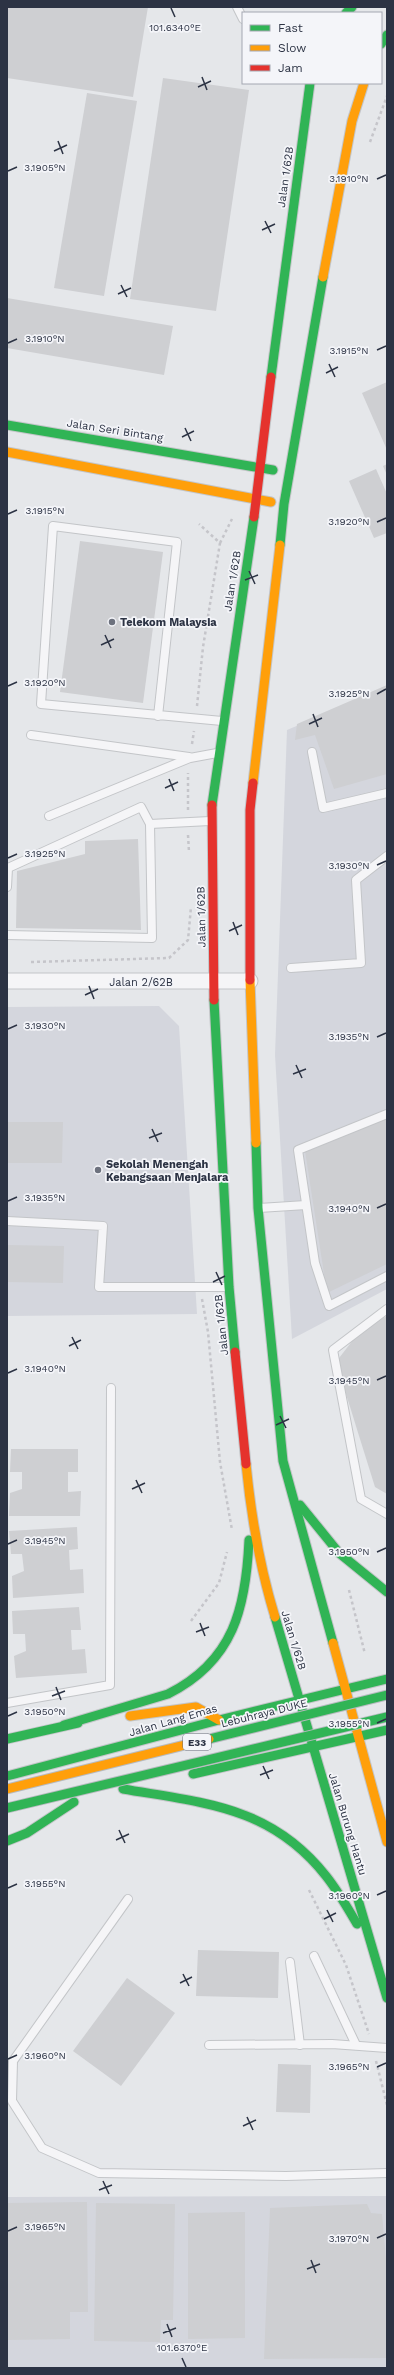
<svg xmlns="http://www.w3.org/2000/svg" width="394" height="2375" font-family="'Work Sans',sans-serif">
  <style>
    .built { fill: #d4d6dd }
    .building { fill: #cecfd2 }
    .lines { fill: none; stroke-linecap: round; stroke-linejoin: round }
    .lane-casing { stroke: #c3c5c8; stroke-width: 10 }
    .street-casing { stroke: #c3c5c8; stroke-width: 17 }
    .fast-casing { stroke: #c3c5c8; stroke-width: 11 }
    .slow-casing { stroke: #c3c5c8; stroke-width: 11 }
    .jam-casing { stroke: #c3c5c8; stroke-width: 11 }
    .path { stroke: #c5c5ca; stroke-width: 2.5; stroke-dasharray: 3 3; stroke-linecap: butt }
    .lane { stroke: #f5f5f7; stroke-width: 8 }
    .street { stroke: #f5f5f7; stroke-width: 15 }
    .fast { stroke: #30b455; stroke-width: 9 }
    .slow { stroke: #ff9f0a; stroke-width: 9 }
    .jam { stroke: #e5322d; stroke-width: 9 }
    .fast-bridge-casing { stroke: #b7babf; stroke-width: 11; stroke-linecap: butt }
    .slow-bridge-casing { stroke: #b7babf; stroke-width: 11; stroke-linecap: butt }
    .fast-bridge { stroke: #30b455; stroke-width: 9 }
    .slow-bridge { stroke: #ff9f0a; stroke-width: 9 }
    .ticks { fill: none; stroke: #2c3344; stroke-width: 1.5 }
    .poi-dot { fill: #6d727e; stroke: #f4f5f9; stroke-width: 1.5 }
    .labels { text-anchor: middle; stroke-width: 3.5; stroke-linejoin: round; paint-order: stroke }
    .shield { fill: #f4f5f9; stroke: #686d7a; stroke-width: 1 }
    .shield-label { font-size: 10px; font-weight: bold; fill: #2c3344 }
    .street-label { font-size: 11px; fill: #2c3344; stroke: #f4f5f9 }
    .poi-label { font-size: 11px; font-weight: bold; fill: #2c3344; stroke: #f4f5f9; text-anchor: start }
    .ticks-label { font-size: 10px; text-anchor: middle; fill: #2c3344; stroke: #f4f5f9; stroke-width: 3.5; stroke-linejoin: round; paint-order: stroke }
  </style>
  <rect width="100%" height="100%" fill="#e5e7ea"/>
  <g class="built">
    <polygon points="387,688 387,1289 292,1339 275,1055 287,730"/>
    <polygon points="159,1006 179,1026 197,1314 8,1316 7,1339 7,1007"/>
    <polygon points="387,2196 387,2368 7,2368 7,2197"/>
  </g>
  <g class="building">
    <polygon points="7,7 148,7 133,97 7,78"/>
    <polygon points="163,78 249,90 216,311 130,299"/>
    <polygon points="87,93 137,101 104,296 54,288"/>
    <polygon points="7,298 173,326 164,375 7,348"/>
    <polygon points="387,382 387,450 362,393"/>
    <polygon points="387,464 387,475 383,466"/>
    <polygon points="376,469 387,494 387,533 374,538 349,481"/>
    <polygon points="80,541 163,552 143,703 60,692"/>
    <polygon points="387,685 387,774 334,789 315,735 295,740 297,724"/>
    <polygon points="138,839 141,930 16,928 17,871 85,854 85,841"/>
    <polygon points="387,1117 387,1264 327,1293 305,1151"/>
    <polygon points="7,1122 63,1122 62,1163 7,1163"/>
    <polygon points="7,1245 64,1246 63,1283 7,1282"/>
    <polygon points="387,1316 387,1494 375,1487 336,1362 360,1331"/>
    <polygon points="11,1449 78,1449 78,1472 68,1472 68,1492 81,1491 80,1516 9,1516 10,1493 22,1489 22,1472 10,1472"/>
    <polygon points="77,1527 78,1549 69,1550 70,1570 83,1569 84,1593 13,1598 12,1576 24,1571 22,1554 11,1554 9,1531"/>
    <polygon points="79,1607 81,1630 71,1630 72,1650 85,1649 87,1673 16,1678 14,1656 26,1651 25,1634 13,1634 12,1611"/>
    <polygon points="198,1950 279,1952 278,1998 196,1996"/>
    <polygon points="127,1978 175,2013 121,2086 73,2051"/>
    <polygon points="278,2064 311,2065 310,2113 276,2112"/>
    <polygon points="87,2202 88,2312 70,2312 70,2339 7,2340 7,2203"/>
    <polygon points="96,2203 175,2204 173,2320 161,2320 160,2342 94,2341"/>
    <polygon points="367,2204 371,2213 382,2214 387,2271 387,2358 264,2359 270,2208"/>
    <polygon points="245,2212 245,2338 188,2339 188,2213"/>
  </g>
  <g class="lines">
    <defs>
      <g id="lane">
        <polyline points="237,7 243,19"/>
        <polyline points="158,716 177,542 53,526 41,704 222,721"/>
        <polyline points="31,735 189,757"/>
        <polyline points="312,752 323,808 387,793"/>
        <polyline points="49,816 190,758 217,753"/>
        <polyline points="150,824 210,821"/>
        <polyline points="7,887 8,868 141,807 150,824 152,938 7,935"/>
        <polyline points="291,968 361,963 356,880 387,856"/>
        <polyline points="387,1114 298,1150 315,1263 329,1306 387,1276"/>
        <polyline points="259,1208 306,1205"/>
        <polyline points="7,1221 103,1226 99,1287 228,1287"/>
        <polyline points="387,1309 333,1350 361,1499 387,1514"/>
        <polyline points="7,1703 110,1685 111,1388"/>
        <polyline points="128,1899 13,2061 12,2101 42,2148 99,2173 286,2176 387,2173"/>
        <polyline points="314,1956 356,2045"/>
        <polyline points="290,1962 300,2045"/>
        <polyline points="209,2045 332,2044 387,2048"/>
      </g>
      <polyline id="street" points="7,981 250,981"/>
      <g id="fast">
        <polyline points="346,13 352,7"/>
        <polyline points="381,44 387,35"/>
        <polyline points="271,377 310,83"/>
        <polyline points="7,425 273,470"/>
        <polyline points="280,545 284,504 323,277"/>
        <polyline points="212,805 254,517"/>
        <polyline points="214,1000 229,1287 235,1352"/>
        <polyline points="256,1143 258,1208 283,1461 333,1643"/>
        <polyline points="300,1505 339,1553 387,1592"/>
        <polyline points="275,1617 387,1998"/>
        <path d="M64 1725 168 1694C234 1661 246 1607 249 1540"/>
        <polyline points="7,1739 78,1723"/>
        <polyline points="193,1774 387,1730"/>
        <polyline points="7,1776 219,1720 387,1679"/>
        <path d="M123 1789C204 1803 271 1806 326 1876 338 1891 347 1907 357 1924"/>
        <polyline points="7,1841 27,1833 74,1802"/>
      </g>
      <g id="slow">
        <polyline points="323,277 352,121 364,83"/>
        <polyline points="7,452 271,502"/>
        <polyline points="253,783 280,545"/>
        <polyline points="250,980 256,1143"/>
        <path d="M246 1464C251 1515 260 1568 275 1617"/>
        <polyline points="333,1643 387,1842"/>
        <polyline points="130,1716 196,1707 219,1720"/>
      </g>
      <g id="jam">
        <polyline points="254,517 271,377"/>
        <polyline points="212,805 214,1000"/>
        <polyline points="250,980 250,810 253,783"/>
        <polyline points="235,1352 246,1464"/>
      </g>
    </defs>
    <use href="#lane" class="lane-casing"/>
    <use href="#street" class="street-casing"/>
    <use href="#fast" class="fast-casing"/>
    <use href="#slow" class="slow-casing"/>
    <use href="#jam" class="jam-casing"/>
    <g class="path">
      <polyline points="370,142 387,96"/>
      <polyline points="220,543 232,519"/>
      <polyline points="197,706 203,647 220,543 199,524"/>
      <polyline points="192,744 194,731"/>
      <polyline points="188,810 188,773"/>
      <polyline points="188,835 189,852"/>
      <polyline points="31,962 169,958 188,940 191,907"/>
      <polyline points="202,1299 208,1332 220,1462 232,1530"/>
      <polyline points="349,1590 365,1654"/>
      <polyline points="191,1621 219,1583 227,1552"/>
      <polyline points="309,1890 346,1965 369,2034"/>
      <polyline points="376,2061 387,2105"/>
    </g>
    <use href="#lane" class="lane"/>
    <use href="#street" class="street"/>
    <use href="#fast" class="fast"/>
    <use href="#slow" class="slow"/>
    <use href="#jam" class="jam"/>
    <defs>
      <g id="fast-bridge">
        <polyline points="209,1739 387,1695"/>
        <polyline points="7,1808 387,1717"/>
      </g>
      <polyline id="slow-bridge" points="7,1789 209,1739"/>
    </defs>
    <use href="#fast-bridge" class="fast-bridge-casing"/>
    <use href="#slow-bridge" class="slow-bridge-casing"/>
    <use href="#fast-bridge" class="fast-bridge"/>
    <use href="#slow-bridge" class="slow-bridge"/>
  </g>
  <path class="ticks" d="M171 8 175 17M202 77 207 90M198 87 211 81M58 141 63 154M54 151 67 145M8 171 17 167M377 179 386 175M265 221 271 233M262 230 275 224M121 285 127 297M118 294 131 288M8 343 17 339M377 350 386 346M329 364 335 377M326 373 338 367M185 428 191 441M182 437 194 431M8 514 17 510M377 522 386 518M249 571 255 584M245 580 258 575M105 635 111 648M101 645 114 639M8 686 17 682M377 694 386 689M313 714 318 727M309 724 322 718M169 779 174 791M165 788 178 782M8 858 17 854M377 865 386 861M233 922 238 935M229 931 242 925M89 986 94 999M85 995 98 989M8 1029 17 1025M377 1037 386 1033M296 1065 302 1078M293 1074 306 1069M152 1129 158 1142M149 1138 162 1133M8 1201 17 1197M377 1208 386 1204M216 1272 222 1285M213 1282 225 1276M72 1337 78 1349M69 1346 81 1340M8 1373 17 1369M377 1380 386 1376M280 1416 286 1428M276 1425 289 1419M136 1480 142 1493M132 1489 145 1483M8 1544 17 1540M377 1552 386 1548M200 1623 205 1636M196 1632 209 1627M56 1687 61 1700M52 1696 65 1691M8 1716 17 1712M377 1723 386 1719M263 1766 269 1779M260 1775 273 1770M119 1830 125 1843M116 1840 129 1834M8 1888 17 1884M377 1895 386 1891M327 1910 333 1922M324 1919 336 1913M183 1974 189 1986M180 1983 192 1977M8 2059 17 2055M377 2067 386 2063M247 2117 253 2130M243 2126 256 2120M103 2181 109 2194M99 2190 112 2185M8 2231 17 2227M377 2238 386 2234M311 2260 316 2273M307 2269 320 2264M167 2324 172 2337M163 2333 176 2328M182 2358 186 2367"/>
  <g class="poi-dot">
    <circle cx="112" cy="622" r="4"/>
    <circle cx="98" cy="1170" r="4"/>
  </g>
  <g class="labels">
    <rect class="shield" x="183" y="1734" width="28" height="16" rx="3"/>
    <g class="shield-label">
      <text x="197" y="1746">E33</text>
    </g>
    <g class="street-label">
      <text transform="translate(285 177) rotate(-82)" y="4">Jalan 1/62B</text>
      <text transform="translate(115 430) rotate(9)" y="4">Jalan Seri Bintang</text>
      <text transform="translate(232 581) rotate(-81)" y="4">Jalan 1/62B</text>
      <text transform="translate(201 917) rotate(-91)" y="4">Jalan 1/62B</text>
      <text x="141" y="986">Jalan 2/62B</text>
      <text transform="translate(221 1325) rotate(-96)" y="4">Jalan 1/62B</text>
      <text transform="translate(294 1640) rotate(73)" y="4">Jalan 1/62B</text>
      <text transform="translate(264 1713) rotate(-14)" y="4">Lebuhraya DUKE</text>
      <text transform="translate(173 1720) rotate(-16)" y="4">Jalan Lang Emas</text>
      <text transform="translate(348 1824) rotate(73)" y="4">Jalan Burung Hantu</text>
    </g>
    <g class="poi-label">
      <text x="120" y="626">Telekom Malaysia</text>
      <text x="106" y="1168">Sekolah Menengah<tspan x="106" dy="13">Kebangsaan Menjalara</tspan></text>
    </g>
  </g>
  <g class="ticks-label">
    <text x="175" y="31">101.6340°E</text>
    <text x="45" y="171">3.1905°N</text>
    <text x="349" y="182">3.1910°N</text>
    <text x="45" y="342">3.1910°N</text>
    <text x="349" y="354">3.1915°N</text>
    <text x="45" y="514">3.1915°N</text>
    <text x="349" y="525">3.1920°N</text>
    <text x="45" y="686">3.1920°N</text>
    <text x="349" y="697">3.1925°N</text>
    <text x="45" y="857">3.1925°N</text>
    <text x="349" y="869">3.1930°N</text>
    <text x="45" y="1029">3.1930°N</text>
    <text x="349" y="1040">3.1935°N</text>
    <text x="45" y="1201">3.1935°N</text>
    <text x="349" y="1212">3.1940°N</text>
    <text x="45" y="1372">3.1940°N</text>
    <text x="349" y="1384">3.1945°N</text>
    <text x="45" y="1544">3.1945°N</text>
    <text x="349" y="1555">3.1950°N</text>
    <text x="45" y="1715">3.1950°N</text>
    <text x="349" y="1727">3.1955°N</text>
    <text x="45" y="1887">3.1955°N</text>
    <text x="349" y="1899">3.1960°N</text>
    <text x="45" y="2059">3.1960°N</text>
    <text x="349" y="2070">3.1965°N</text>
    <text x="45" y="2230">3.1965°N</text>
    <text x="349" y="2242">3.1970°N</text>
    <text x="182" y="2351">101.6370°E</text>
  </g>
  <rect width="394" height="2375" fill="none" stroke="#2c3344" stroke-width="16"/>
  <rect x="242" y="12" width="140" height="72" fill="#f4f5f9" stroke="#a4a7b1"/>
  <rect x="250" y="25" width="20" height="6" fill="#30b455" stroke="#a4a7b1"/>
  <text x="278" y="32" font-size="12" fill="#2c3344">Fast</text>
  <rect x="250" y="45" width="20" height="6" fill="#ff9f0a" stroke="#a4a7b1"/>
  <text x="278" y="52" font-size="12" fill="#2c3344">Slow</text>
  <rect x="250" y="65" width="20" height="6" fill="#e5322d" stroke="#a4a7b1"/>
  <text x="278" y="72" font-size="12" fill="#2c3344">Jam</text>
</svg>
